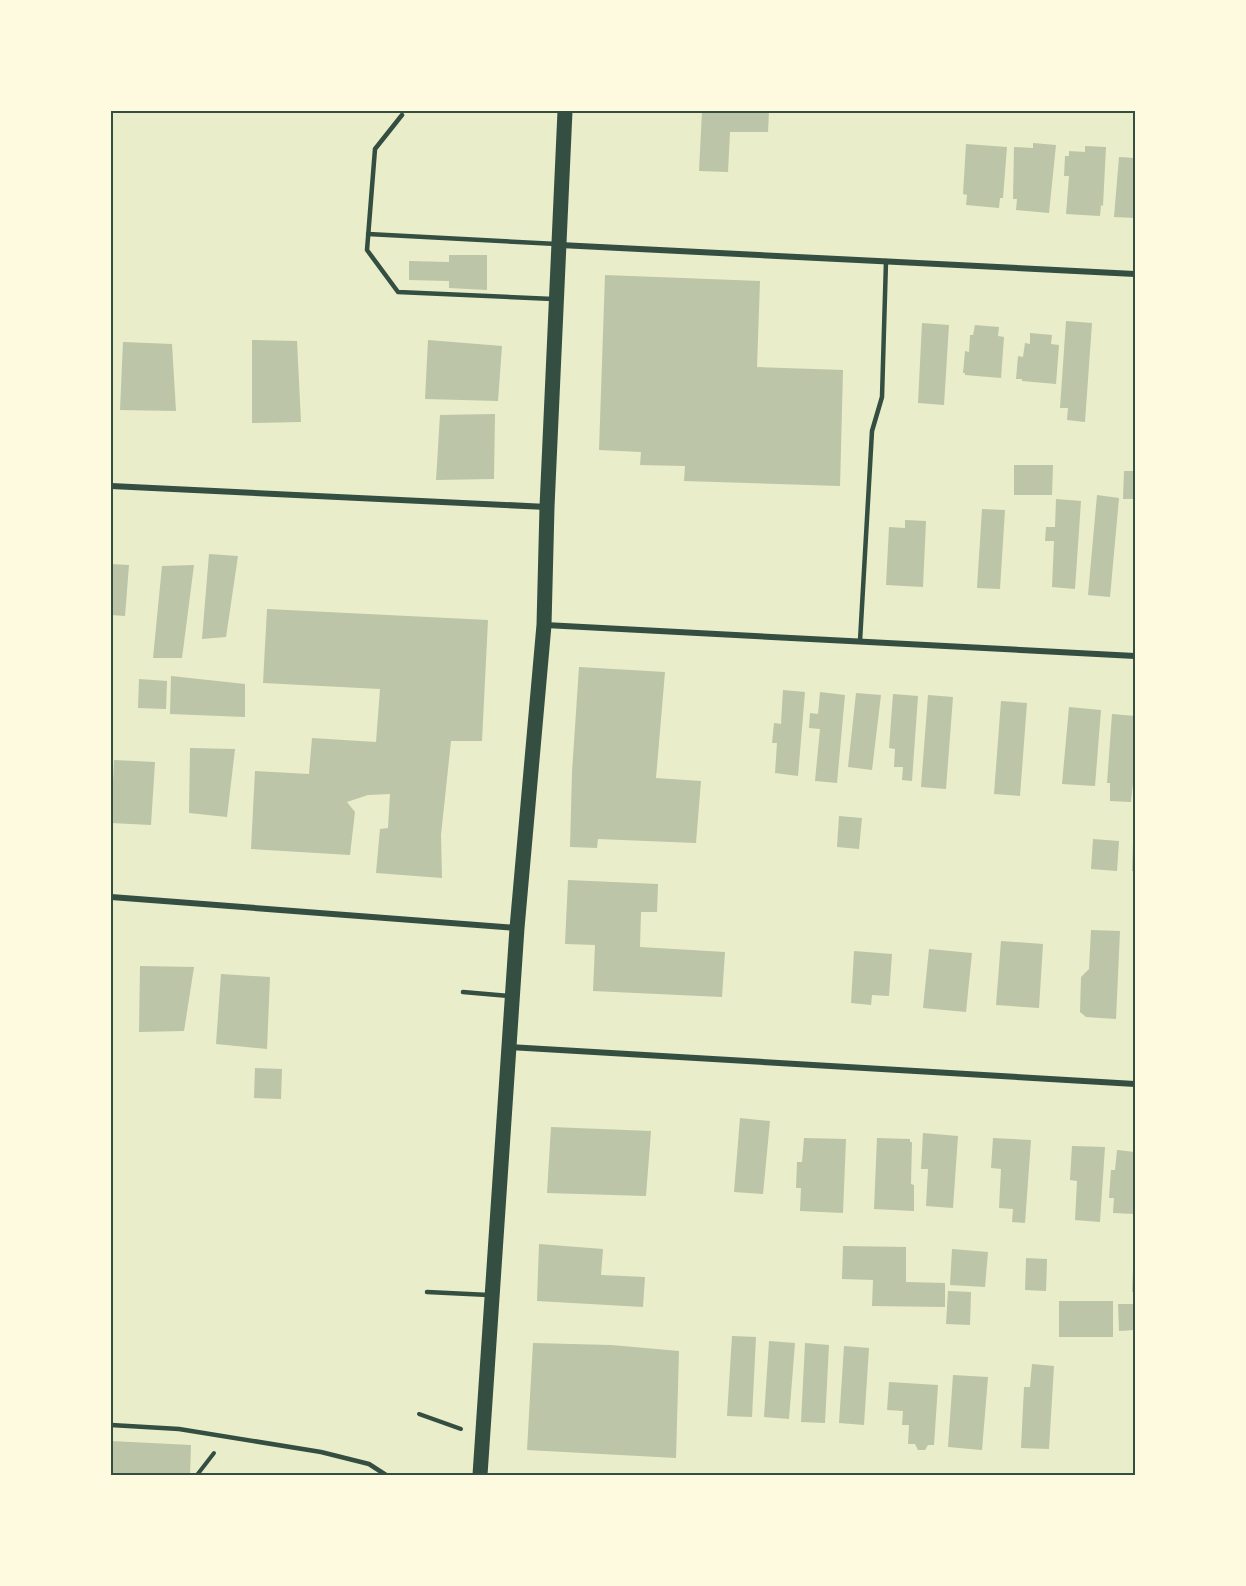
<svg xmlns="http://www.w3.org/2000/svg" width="1246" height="1586" font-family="'PT Sans',sans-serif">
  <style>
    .building { fill: #bcc5a7 }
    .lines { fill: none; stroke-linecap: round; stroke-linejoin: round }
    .path { stroke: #344e41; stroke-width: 4 }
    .service { stroke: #344e41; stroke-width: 4.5 }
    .minor { stroke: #344e41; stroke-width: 6 }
    .primary { stroke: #344e41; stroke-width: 15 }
    .neatline { fill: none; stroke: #344e41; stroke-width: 2 }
  </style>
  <rect width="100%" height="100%" fill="#e9edc9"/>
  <g class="building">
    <polygon points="702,111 769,111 768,132 730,132 728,172 699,171"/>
    <polygon points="1033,143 1056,145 1049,213 1016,210 1017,199 1013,199 1014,147 1033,148"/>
    <polygon points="966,144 1007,147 1003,198 1000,198 999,208 966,205 967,195 963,194"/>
    <polygon points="1085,146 1106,147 1103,206 1101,205 1100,216 1066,214 1069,176 1064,176 1065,156 1069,156 1069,151 1085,152"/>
    <polygon points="1119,157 1135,158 1135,218 1114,217"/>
    <polygon points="449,255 487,255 487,290 449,288 449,281 409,280 409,261 449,262"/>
    <polygon points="605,275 760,281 757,367 843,370 840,486 684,481 685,466 640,465 641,452 599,450"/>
    <polygon points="1066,321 1092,323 1085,422 1067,420 1068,408 1060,408"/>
    <polygon points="922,323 949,325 944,405 918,403"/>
    <polygon points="975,325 999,327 998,336 1004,337 1001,378 965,375 965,373 963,373 965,351 969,352 970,335 973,335"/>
    <polygon points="1030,333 1052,335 1051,344 1059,345 1056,384 1022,381 1022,379 1016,379 1018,356 1023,357 1025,343 1030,344"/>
    <polygon points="252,340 297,341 301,422 252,423"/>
    <polygon points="428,340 502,346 498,401 425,399"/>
    <polygon points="123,342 172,344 176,411 120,410"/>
    <polygon points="495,414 494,479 436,480 440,415"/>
    <polygon points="1014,465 1053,465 1052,495 1014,495"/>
    <polygon points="1124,471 1135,471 1135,499 1123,499"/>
    <polygon points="1097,495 1119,498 1110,597 1088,595"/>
    <polygon points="1056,499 1081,501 1075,589 1052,587 1054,541 1045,541 1046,527 1055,527"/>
    <polygon points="982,509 1005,510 1000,589 977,588"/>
    <polygon points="905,520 926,521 923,587 886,585 889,527 905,528"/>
    <polygon points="209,554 238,556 226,637 202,639"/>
    <polygon points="111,564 129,565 125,616 111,615"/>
    <polygon points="194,565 182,658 153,658 162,566"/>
    <polygon points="267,609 488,620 482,741 451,741 441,835 442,878 376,873 380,829 388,828 390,794 368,795 347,802 355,812 350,855 251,849 255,771 309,774 312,738 376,742 380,689 263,683"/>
    <polygon points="579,667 665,672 656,778 701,781 696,843 598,839 597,848 570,847 572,772"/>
    <polygon points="171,676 245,684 245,717 170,714"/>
    <polygon points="139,679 167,681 166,709 138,708"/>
    <polygon points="783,690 805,692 798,776 775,773 777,743 772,743 774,723 781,724"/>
    <polygon points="820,692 845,695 837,783 815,781 820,729 809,728 810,713 818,714"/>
    <polygon points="856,693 881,695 872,770 848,767"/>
    <polygon points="893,694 918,696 912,781 902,780 903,767 894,767 895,749 889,748"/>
    <polygon points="928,695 953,697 946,789 921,787"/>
    <polygon points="1001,701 1027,703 1020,796 994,794"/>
    <polygon points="1069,707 1101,710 1095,786 1062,784"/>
    <polygon points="1112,714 1135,716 1135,765 1131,802 1110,801 1110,783 1107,783"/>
    <polygon points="190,748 235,749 227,817 189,813"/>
    <polygon points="114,760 155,762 151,825 111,823"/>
    <polygon points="839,816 862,818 859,849 837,847"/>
    <polygon points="1093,839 1119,841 1117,871 1091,869"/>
    <polygon points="1133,843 1135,843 1135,871 1132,871"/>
    <polygon points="568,880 658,884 657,912 641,912 640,947 725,952 722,997 593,991 595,945 565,944"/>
    <polygon points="1091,930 1120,931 1116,1019 1086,1017 1080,1012 1081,977 1089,969"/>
    <polygon points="1001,941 1043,944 1039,1008 996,1005"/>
    <polygon points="929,949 972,953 966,1012 923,1008"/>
    <polygon points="854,951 892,954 889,996 872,995 871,1005 851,1003"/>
    <polygon points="140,966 194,967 184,1031 139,1032"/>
    <polygon points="221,974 270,977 267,1049 216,1044"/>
    <polygon points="255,1068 282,1069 281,1099 254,1098"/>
    <polygon points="740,1118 770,1121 763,1194 734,1192"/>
    <polygon points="551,1127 651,1131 646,1196 547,1193"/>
    <polygon points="923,1133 958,1136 953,1208 926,1206 928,1169 921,1169"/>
    <polygon points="804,1138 846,1139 843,1213 800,1211 801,1188 796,1188 797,1162 802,1162"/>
    <polygon points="877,1138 910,1139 910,1142 912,1142 911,1184 914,1185 914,1211 874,1209"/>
    <polygon points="993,1138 1031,1140 1025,1223 1012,1222 1013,1209 999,1208 1001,1169 991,1168"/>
    <polygon points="1072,1146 1105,1147 1100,1222 1075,1220 1077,1181 1070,1180"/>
    <polygon points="1117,1150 1135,1152 1135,1214 1113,1213 1114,1198 1109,1198 1111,1170 1115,1170"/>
    <polygon points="539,1244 603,1249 601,1275 645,1277 643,1307 537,1301"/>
    <polygon points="843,1246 906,1247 906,1282 945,1283 945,1307 872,1306 873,1280 842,1279"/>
    <polygon points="952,1249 988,1252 985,1287 950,1285"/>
    <polygon points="1026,1258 1047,1259 1046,1291 1025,1290"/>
    <polygon points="1133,1269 1135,1269 1135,1292 1132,1292"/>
    <polygon points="948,1291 971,1292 970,1325 946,1324"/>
    <rect x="1059" y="1301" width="54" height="36"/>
    <polygon points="1118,1304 1135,1304 1135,1330 1119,1331"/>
    <polygon points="732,1336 756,1337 752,1417 727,1416"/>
    <polygon points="769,1341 795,1343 789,1419 764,1417"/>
    <polygon points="533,1343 611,1345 679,1351 676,1458 527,1450"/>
    <polygon points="805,1343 829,1345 825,1423 801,1422"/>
    <polygon points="844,1346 869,1348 864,1425 839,1423"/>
    <polygon points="1032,1364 1054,1366 1049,1449 1021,1448 1024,1387 1030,1387"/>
    <polygon points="953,1375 988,1377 982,1450 948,1447"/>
    <polygon points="889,1382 938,1385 934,1445 928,1445 925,1450 918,1450 915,1444 908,1444 909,1425 902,1425 903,1411 887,1410"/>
    <polygon points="111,1441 191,1445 190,1475 111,1475"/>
  </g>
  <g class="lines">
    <g class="path">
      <polyline points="419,1414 461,1429"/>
      <polyline points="197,1475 214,1453"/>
    </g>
    <g class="service">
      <polyline points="402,115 375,149 367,250 398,292 553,299"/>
      <polyline points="368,234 557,244"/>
      <polyline points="860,641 872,431 882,397 886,261"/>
      <polyline points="463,992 509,996"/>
      <polyline points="427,1292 489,1295"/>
      <polyline points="111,1425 179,1429 321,1452 369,1464 386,1475"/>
    </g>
    <g class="minor">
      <polyline points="560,245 1135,274"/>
      <polyline points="111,486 547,507"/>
      <polyline points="545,625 1135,656"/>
      <polyline points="111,897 517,928"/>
      <polyline points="509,1047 1135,1084"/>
    </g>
    <polyline class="primary" points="480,1475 517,928 544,625 547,507 565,111"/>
  </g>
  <rect width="1246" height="1586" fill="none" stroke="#fefae0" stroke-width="225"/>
  <rect x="112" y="112" width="1022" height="1362" class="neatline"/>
</svg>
